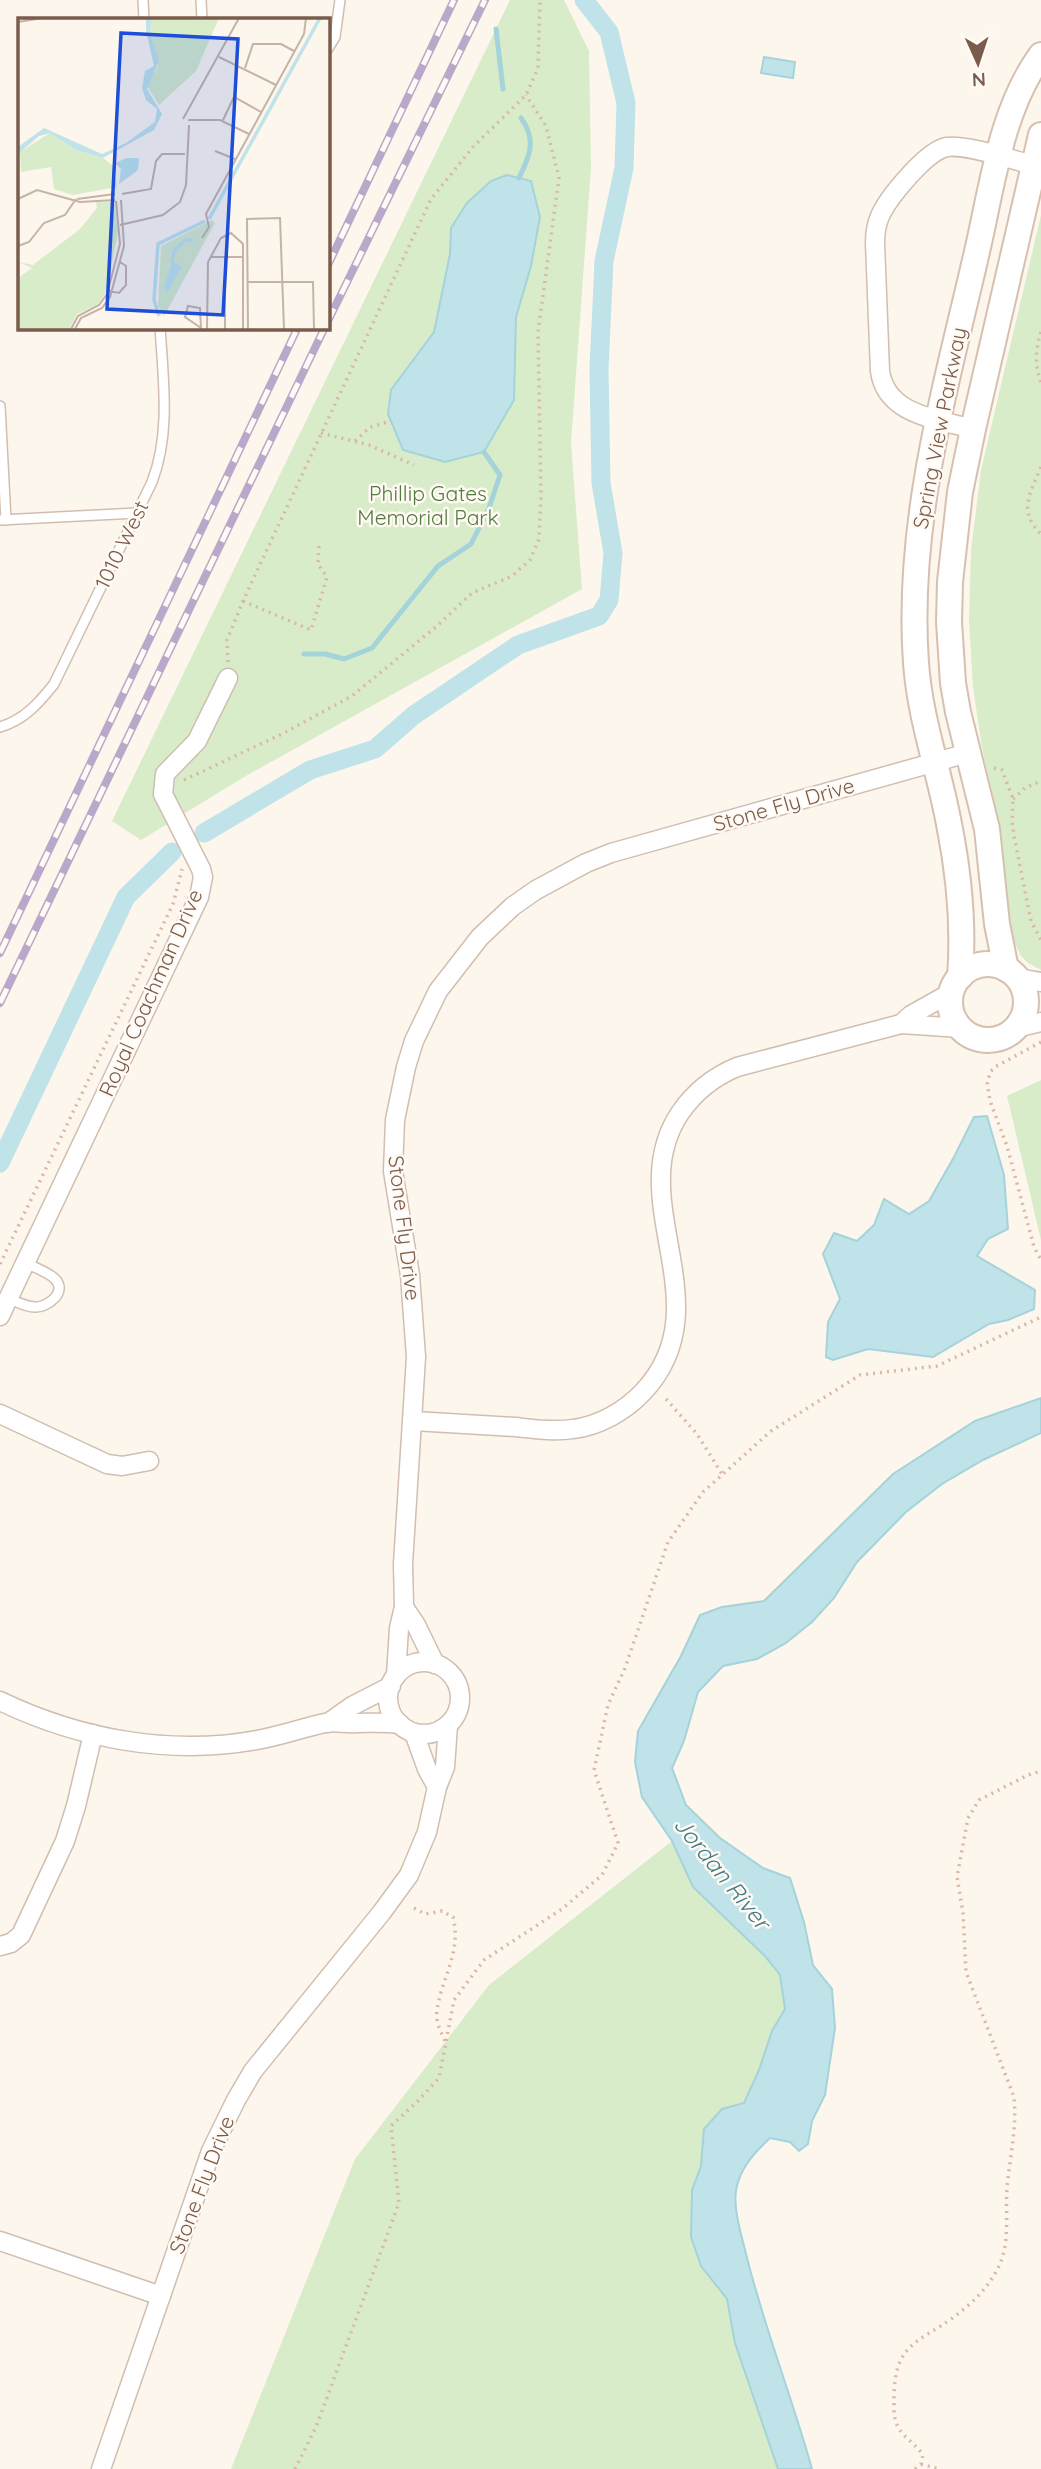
<svg xmlns="http://www.w3.org/2000/svg" width="1041" height="2469" font-family="Quicksand,sans-serif">
  <style>
    .green { fill: #d8ecc9 }
    .water { fill: #bfe3e8; stroke: #a5d3da; stroke-width: 2 }
    .lines { fill: none; stroke-linecap: round; stroke-linejoin: round }
    .stream { stroke: #a5d3da; stroke-width: 5 }
    .canal { stroke: #bfe3e8; stroke-width: 19 }
    .lane-casing { stroke: #d1beb0; stroke-width: 12 }
    .street-casing { stroke: #d1beb0; stroke-width: 21 }
    .secondary-casing { stroke: #d6c0b0; stroke-width: 28 }
    .path { stroke: #d9b8a5; stroke-width: 3.5; stroke-dasharray: 2 5; stroke-linecap: butt }
    .lane { stroke: #fff; stroke-width: 9 }
    .street { stroke: #fff; stroke-width: 18 }
    .secondary { stroke: #fff; stroke-width: 24 }
    .rail-casing { stroke: #b9a8c9; stroke-width: 8 }
    .rail { stroke: #fffaf3; stroke-width: 5; stroke-dasharray: 16; stroke-linecap: butt }
    .labels { text-anchor: middle; stroke-width: 5; stroke-linejoin: round; paint-order: stroke }
    .street-label { font-size: 21px; fill: #7a5c4d; stroke: #fffaf3 }
    .park-label { font-size: 21px; fill: #537a41; stroke: #fffaf3 }
    .water-label { font-size: 23px; font-style: italic; fill: #437c86; stroke: #fffaf3 }
    .inset-river { fill: none; stroke: #bfe3e8; stroke-width: 3.5 }
    .inset-road { fill: none; stroke: #c5b3a7; stroke-width: 2 }
    .view { fill: #1d4ed8; fill-opacity: 0.15; stroke: #1d4ed8; stroke-width: 3.5 }
    .inset-edge { fill: none; stroke: #7a5c4d; stroke-width: 3.5 }
  </style>
  <rect width="100%" height="100%" fill="#fdf6ec"/>
  <g class="green">
    <polygon points="510,0 564,0 589,51 591,168 571,443 582,589 244,777 141,840 112,821"/>
    <polygon points="1041,215 1041,970 1028,963 1021,956 1012,937 1001,831 982,748 973,687 969,621 971,551 981,470"/>
    <polygon points="1041,1080 1041,1240 1007,1096"/>
    <polygon points="672,1841 693,1887 765,1956 780,1975 785,2009 772,2031 759,2070 744,2103 722,2109 704,2129 701,2166 692,2190 701,2266 727,2299 735,2343 778,2469 231,2469 355,2159 489,1985"/>
  </g>
  <g class="water">
    <polygon points="764,57 795,62 793,78 761,73"/>
    <polygon points="507,175 531,181 540,217 531,266 516,317 514,400 484,452 445,462 403,450 388,414 391,390 434,332 450,254 451,228 467,203 491,181"/>
    <polygon points="987,1116 1004,1175 1008,1229 988,1239 977,1256 1035,1290 1034,1309 1008,1320 989,1324 933,1357 868,1349 833,1360 826,1357 828,1322 840,1299 823,1254 834,1233 857,1241 874,1225 884,1199 909,1214 929,1201 954,1157 974,1117"/>
    <path d="M1041 1398V1433L983 1460 942 1484 906 1512 857 1562 834 1598 812 1622 786 1643 757 1659 723 1666 698 1692 684 1741 672 1768 686 1805 720 1838 763 1868 790 1878 804 1922 813 1965 832 1989 835 2028 825 2095 812 2121 808 2144 799 2151 790 2142 770 2138C755 2152 739 2169 736 2191 733 2209 742 2237 746 2254 764 2327 792 2397 812 2469H778L735 2343 727 2299 701 2266 691 2237 692 2190 701 2166 704 2129 722 2109 744 2103 759 2070 772 2031 785 2009 780 1975 765 1956 693 1887 672 1841 642 1797 635 1762 638 1731 681 1656 700 1615 722 1607 764 1601 893 1474 975 1421Z"/>
  </g>
  <g class="lines">
    <g class="stream">
      <polyline points="496,29 503,89"/>
      <path d="M519 178C530 155 537 140 521 118"/>
      <polyline points="304,654 325,654 344,659 372,648 438,566 471,544 489,508 500,475 484,452"/>
    </g>
    <g class="canal">
      <polyline points="204,833 310,770 375,749 414,715 518,645 599,616 609,600 613,553 601,483 599,369 604,261 624,168 626,103 609,32 584,0"/>
      <polyline points="0,1163 126,897 172,852"/>
    </g>
    <defs>
      <g id="lane">
        <polyline points="143,0 144,19"/>
        <polyline points="201,0 202,19"/>
        <polyline points="327,50 335,37 340,0"/>
        <polyline points="0,406 6,520"/>
        <polyline points="0,520 137,513"/>
        <path d="M0 727C24 720 39 703 54 684L152 482C171 433 163 378 160 327"/>
        <path d="M8 1298C17 1302 26 1307 35 1307 47 1308 68 1292 55 1279 48 1272 34 1267 25 1263"/>
      </g>
      <g id="street">
        <path d="M973 429C937 419 886 415 880 371L875 243C875 234 876 225 880 216 888 198 927 150 947 147 967 144 1012 160 1033 165"/>
        <polyline points="1017,978 1041,982"/>
        <polyline points="901,1024 911,1015 952,992"/>
        <polyline points="1016,1028 1041,1022"/>
        <polyline points="0,1316 199,897 203,877 201,869 163,794 165,774 197,741 228,678"/>
        <polyline points="0,1414 107,1464 122,1466 149,1461"/>
        <path d="M414 1421C447 1423 481 1425 515 1427 534 1429 554 1432 573 1429 599 1426 625 1411 643 1392 725 1305 621 1201 680 1113 695 1091 713 1077 737 1067L901 1024 961 1028"/>
        <polyline points="404,1607 416,1625 435,1664"/>
        <circle cx="424" cy="1698" r="36"/>
        <polyline points="396,1676 399,1628 404,1607 403,1564 416,1357 410,1275 393,1171 395,1120 406,1067 414,1041 438,991 480,937 513,906 536,890 586,863 611,853 968,753"/>
        <path d="M0 1701C79 1739 170 1756 257 1740 280 1736 302 1728 325 1723 335 1721 346 1724 357 1723 372 1723 384 1722 400 1724"/>
        <polyline points="328,1723 352,1706 391,1686"/>
        <polyline points="414,1733 427,1769 437,1787"/>
        <polyline points="0,1946 11,1943 21,1935 65,1841 76,1806 93,1734"/>
        <polyline points="0,2241 161,2296"/>
        <polyline points="101,2469 211,2151 236,2100 253,2071 382,1912 409,1875 427,1832 437,1787 445,1767 448,1725"/>
      </g>
      <g id="secondary">
        <circle cx="988" cy="1002" r="38"/>
        <polyline points="1006,969 997,924 987,829 958,712 953,683 949,622 950,582 960,492 973,429 1041,135"/>
        <path d="M960 977C964 926 959 874 949 824 939 770 920 719 916 663 906 524 945 390 976 256 992 189 1000 111 1041 55"/>
      </g>
    </defs>
    <use href="#lane" class="lane-casing"/>
    <use href="#street" class="street-casing"/>
    <use href="#secondary" class="secondary-casing"/>
    <g class="path">
      <path d="M1041 332C1035 349 1035 366 1041 383"/>
      <polyline points="321,433 369,445 414,465"/>
      <polyline points="355,441 370,427 391,421"/>
      <path d="M1041 467C1031 492 1017 511 1041 534"/>
      <polyline points="243,601 311,630 327,577 318,564 319,544"/>
      <polyline points="228,662 227,640 243,601 431,199 473,147 526,95 538,68 540,0"/>
      <polyline points="994,768 1002,770 1013,799 1012,821 1014,836 1031,921 1041,940"/>
      <polyline points="184,780 282,734 352,696 437,626 472,593 512,576 530,560 539,539 541,498 538,332 559,178 546,126 526,95"/>
      <polyline points="1013,799 1025,788 1041,781"/>
      <polyline points="1041,1042 995,1067 991,1071 987,1082 990,1101 1007,1146 1034,1247 1041,1260"/>
      <polyline points="0,1264 173,904 182,869"/>
      <polyline points="666,1399 697,1434 722,1474"/>
      <path d="M414 1908 425 1914 442 1911 453 1917C462 1953 441 1978 437 2011 435 2022 442 2034 446 2043"/>
      <polyline points="921,2464 939,2469"/>
      <polyline points="295,2469 316,2427 399,2203 391,2126 418,2101 439,2078 454,2000 484,1960 562,1909 602,1875 618,1843 594,1770 608,1705 625,1668 668,1542 703,1492 771,1431 860,1375 937,1366 1041,1317"/>
      <path d="M915 2469 921 2464 923 2455C916 2444 904 2438 898 2427 893 2418 894 2406 894 2396 895 2343 918 2343 954 2317 971 2304 987 2289 997 2270 1011 2244 1005 2216 1007 2187 1010 2157 1017 2127 1014 2097L966 1972 963 1913 957 1877 968 1818 979 1800 1028 1775 1041 1771"/>
    </g>
    <use href="#lane" class="lane"/>
    <use href="#street" class="street"/>
    <use href="#secondary" class="secondary"/>
    <defs>
      <g id="rail">
        <polyline points="327,267 454,0"/>
        <polyline points="327,323 485,0"/>
        <polyline points="0,953 298,327"/>
        <polyline points="0,1003 325,327"/>
      </g>
    </defs>
    <use href="#rail" class="rail-casing"/>
    <use href="#rail" class="rail"/>
  </g>
  <g class="labels">
    <g class="street-label">
      <text transform="translate(940 428) rotate(-79)" y="7">Spring View Parkway</text>
      <text transform="translate(122 545) rotate(-64)" y="7">1010 West</text>
      <text transform="translate(784 805) rotate(-16)" y="7">Stone Fly Drive</text>
      <text transform="translate(151 993) rotate(-66)" y="7">Royal Coachman Drive</text>
      <text transform="translate(404 1228) rotate(83)" y="7">Stone Fly Drive</text>
      <text transform="translate(202 2185) rotate(-69)" y="7">Stone Fly Drive</text>
    </g>
    <g class="park-label">
      <text x="428" y="501">Phillip Gates<tspan x="428" dy="24">Memorial Park</tspan></text>
    </g>
    <g class="water-label">
      <text transform="translate(722 1873) rotate(51)" y="8">Jordan River</text>
    </g>
  </g>
  <g transform="translate(18 18)">
    <rect width="312" height="312" fill="#fdf6ec"/>
    <path d="M134 0H201L178 53 141 87 129 68 140 48 132 15ZM32 115 58 132 85 140 95 148 99 169 55 177 36 171 33 149 3 154 2 134ZM78 184H96L100 214 88 274 80 286 59 296 51 311H0V260L14 250 0 244 15 247 62 211 79 190ZM194 202 197 205 146 298 140 288 143 228Z" fill="#d8ecc9"/>
    <path d="M134 0 132 15 141 43 129 71 144 96 136 112 85 140 58 132 32 115 21 118 0 136V129L26 110 84 136 108 125 137 104 139 91 128 82 124 70 127 53 136 48 128 12V1ZM109 140H121L120 152 101 166 103 151 97 145ZM154 244 164 248 149 274 146 270Z" fill="#bfe3e8"/>
    <path class="inset-river" d="M191 201 302 0M154 244 156 233 167 222H175M141 298 136 282 140 226 187 203"/>
    <path class="inset-road" d="M0 4 25 0M201 39 258 67M227 50 235 26H263L276 33M165 101 221 0M170 102H202L231 116M205 102 216 79 243 94M197 133 217 141M104 176 133 171 138 143 144 136H167M0 181 19 172 62 184 97 182M59 181 97 176M102 207 145 197 162 184 168 167 171 107M184 220 191 209 188 196 286 16 288 0M0 228 11 224 26 205 47 197 58 181M193 239H225M229 264H295L296 311M91 273 101 275 108 267V248L102 244M183 310 167 299 170 288 182 290 183 311M53 311 60 298 81 287 89 276 102 226 98 183M57 311 63 300 84 290 92 279 106 228 103 182M189 311 190 244 203 220 213 215 225 226V311M207 311V239M230 311 229 201 262 200 266 311"/>
    <path class="view" d="M103 15 220 21 205 297 89 291Z"/>
    <rect width="312" height="312" class="inset-edge"/>
  </g>
  <g transform="translate(978 63) rotate(177)" stroke="#fffaf3" stroke-width="5" paint-order="stroke">
  <path d="M0-5L12 26L0 18L-12 26Z" fill="#7a5c4d"/>
  <text y="-10" font-size="19" font-weight="bold" text-anchor="middle" fill="#7a5c4d">N</text>
  </g>
</svg>
